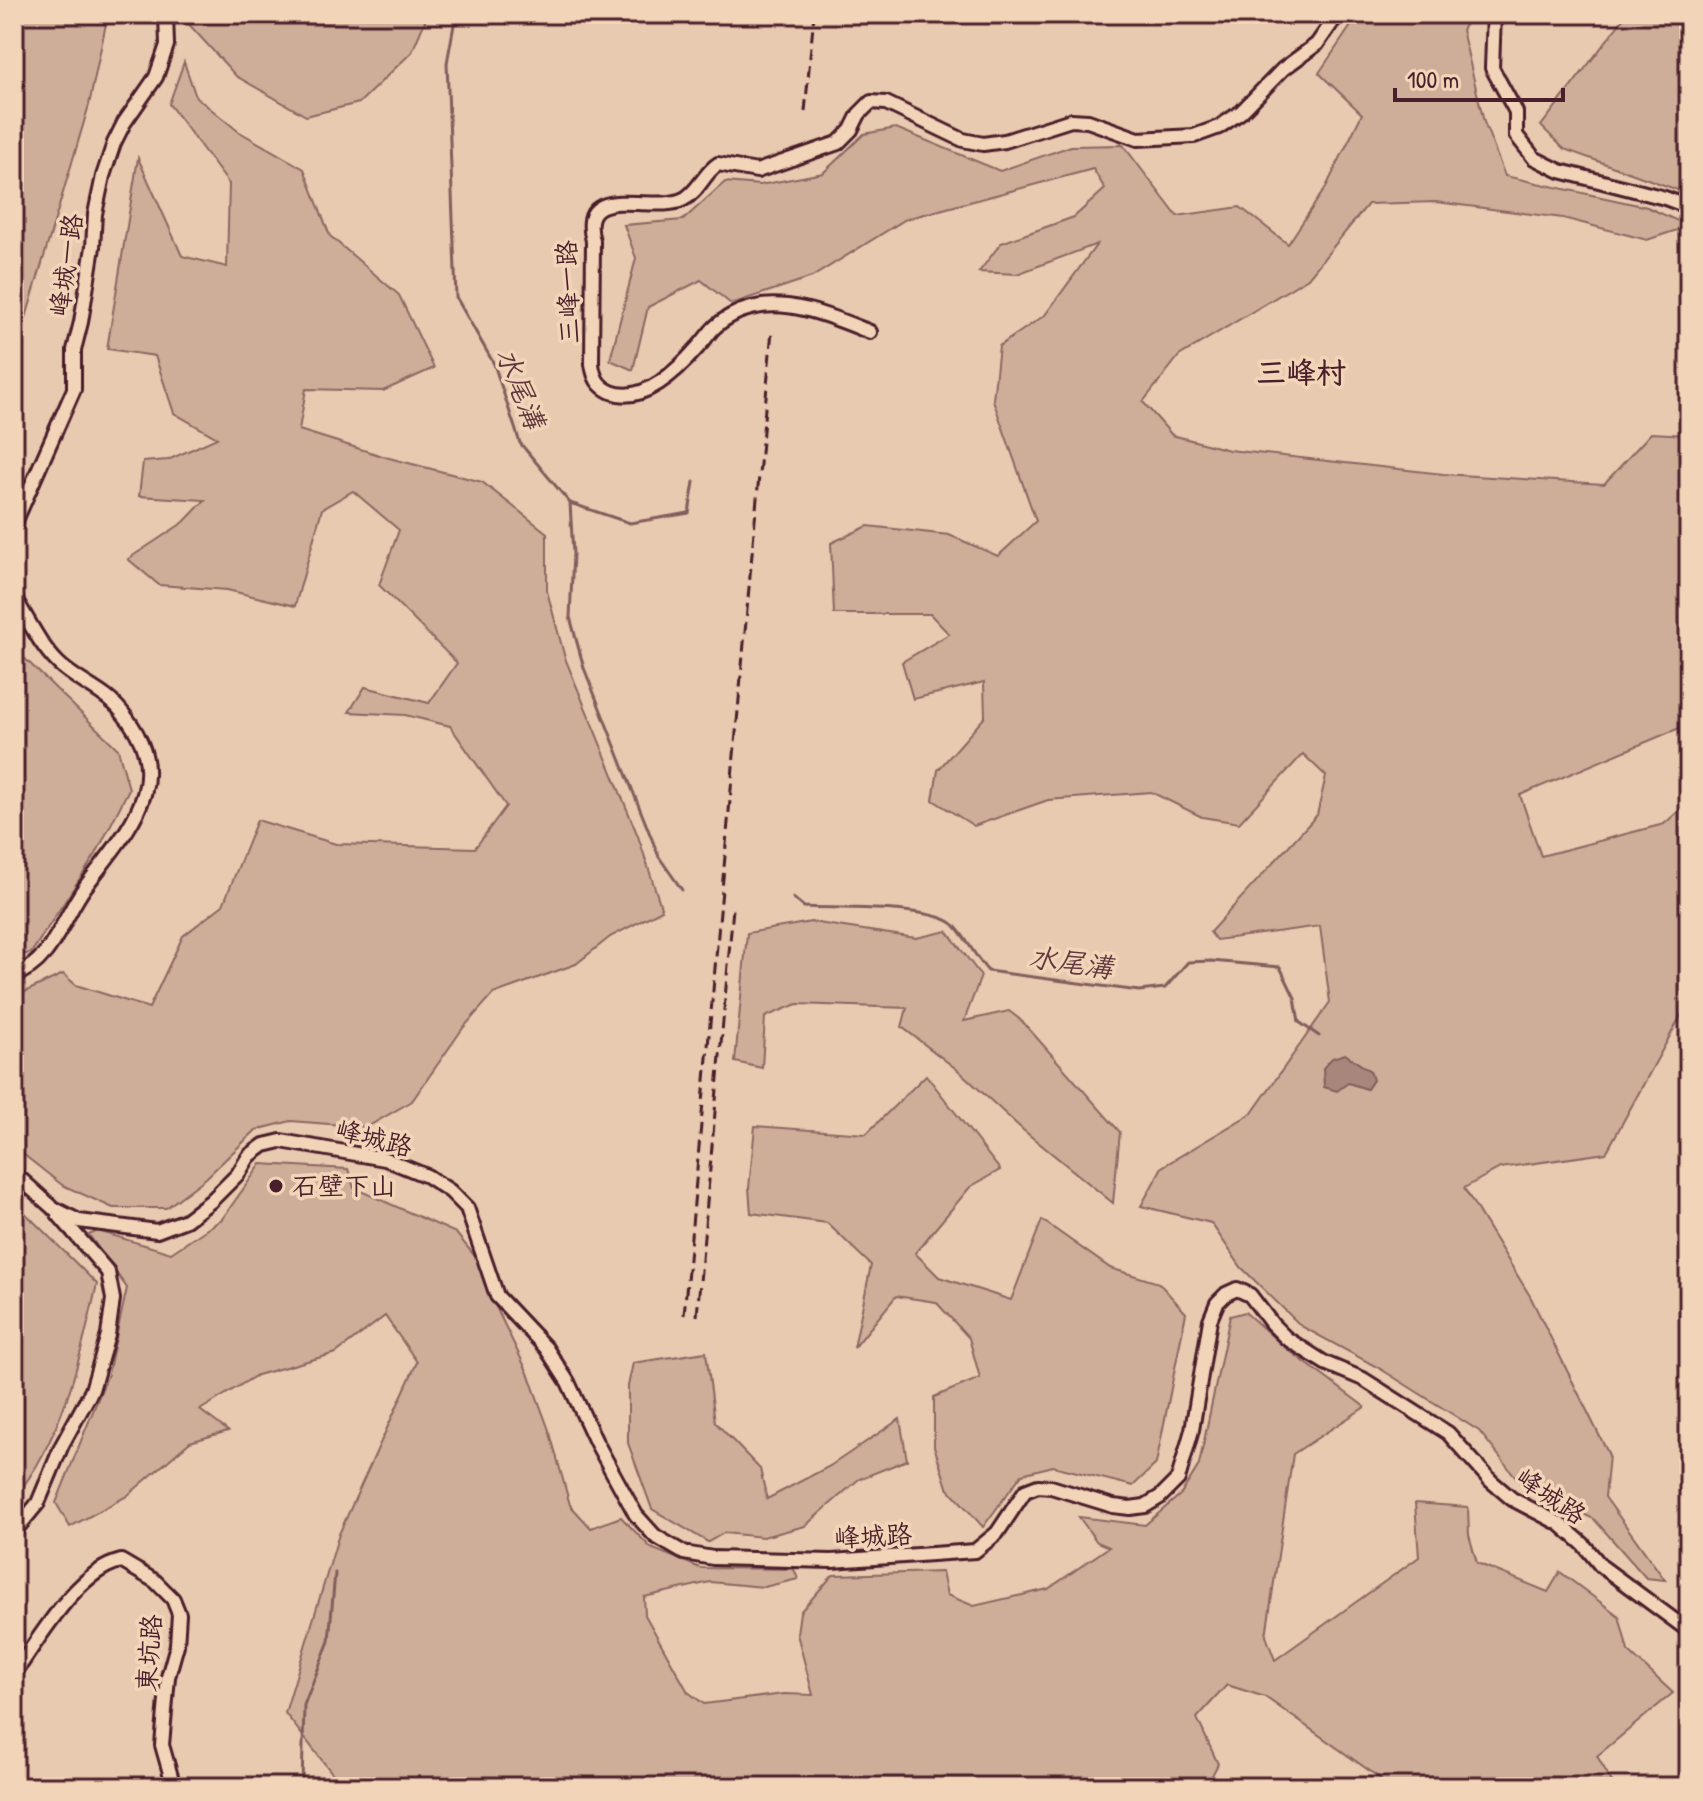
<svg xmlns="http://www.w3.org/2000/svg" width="1703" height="1801" font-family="'Patrick Hand','LXGW WenKai TC',sans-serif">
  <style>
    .green { fill: #ceae99; stroke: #8c6662; stroke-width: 2 }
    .water { fill: #a9867b; stroke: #835d5b; stroke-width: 2 }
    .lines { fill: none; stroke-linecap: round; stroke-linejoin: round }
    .stream { stroke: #835d5b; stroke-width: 3 }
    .minor-casing { stroke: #4a1f2b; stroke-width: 18 }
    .minor { stroke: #f2d5b8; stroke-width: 12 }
    .rail { stroke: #4a1f2b; stroke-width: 3; stroke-dasharray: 12 6; stroke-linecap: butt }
    .poi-dot { fill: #4a1f2b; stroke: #f2d5b8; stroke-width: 3 }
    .labels { text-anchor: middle; stroke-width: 7; stroke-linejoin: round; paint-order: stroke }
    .street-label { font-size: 26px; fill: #4a1f2b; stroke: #f2d5b8 }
    .poi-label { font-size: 26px; fill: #4a1f2b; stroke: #f2d5b8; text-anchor: start }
    .water-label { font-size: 28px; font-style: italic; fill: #62393f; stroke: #f2d5b8 }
    .quarter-label { font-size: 30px; font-weight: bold; fill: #4a1f2b; stroke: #f2d5b8 }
  </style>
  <rect width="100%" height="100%" fill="#e8cab0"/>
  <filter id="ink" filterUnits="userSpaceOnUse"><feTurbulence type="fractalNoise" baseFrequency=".0125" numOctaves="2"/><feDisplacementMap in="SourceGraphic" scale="16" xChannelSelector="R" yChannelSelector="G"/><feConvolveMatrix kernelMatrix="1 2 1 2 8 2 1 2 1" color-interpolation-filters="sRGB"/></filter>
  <g filter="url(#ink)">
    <g class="green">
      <polygon points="14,14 108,14 89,105 14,358"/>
      <polygon points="184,14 428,14 412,52 359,103 306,116 236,76 185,20"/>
      <polygon points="1359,14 1472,14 1462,30 1484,122 1505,176 1647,207 1689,226 1647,240 1563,218 1436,202 1368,204 1308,278 1179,356 1143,402 1172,435 1229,450 1443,474 1604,484 1651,433 1689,435 1689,724 1520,795 1541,856 1664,824 1689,802 1689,1007 1683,1012 1606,1153 1500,1168 1464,1188 1530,1296 1609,1455 1605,1497 1665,1580 1646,1578 1594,1519 1523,1486 1479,1431 1379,1368 1301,1326 1241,1267 1211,1223 1141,1206 1162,1167 1252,1113 1330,1002 1320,926 1216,940 1210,932 1317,815 1326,776 1303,754 1239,823 1202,817 1151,792 1048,800 974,826 933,800 938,770 985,717 984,682 913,699 902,662 949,634 930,614 834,614 831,543 868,526 949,535 998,556 1036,521 993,400 999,346 1045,315 1097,244 1017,274 979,272 1001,243 1074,217 1105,189 1093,169 906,219 812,277 731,304 701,280 648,307 633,370 610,360 636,258 624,225 683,220 725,182 760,185 823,173 864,134 896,128 1000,171 1071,146 1123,145 1177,216 1240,207 1288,244 1326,187 1362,114 1319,73"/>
      <polygon points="1627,14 1689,14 1689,194 1564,149 1541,126"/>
      <polygon points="184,62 196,97 238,131 304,169 330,236 399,295 434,368 383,391 306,389 299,430 389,458 482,482 547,533 547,591 565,658 638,836 662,910 610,937 576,964 493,994 463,1028 412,1101 367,1127 291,1121 256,1130 206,1178 166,1208 113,1208 62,1185 14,1147 14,997 63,974 76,985 149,1008 183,936 223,905 257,820 336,844 475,848 506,806 450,726 405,715 349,712 365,687 429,703 457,663 379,585 399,530 353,491 322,509 295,606 227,590 159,585 128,559 184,522 205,500 139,496 143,462 168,460 217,438 174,413 155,356 107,349 138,158 182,256 227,267 229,184 169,104"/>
      <polygon points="14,648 118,749 129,789 96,854 31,953 14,956"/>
      <polygon points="811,922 916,938 947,931 981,976 964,1021 1009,1011 1022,1021 1120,1132 1113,1203 1023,1130 959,1071 902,1027 907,1008 797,1004 765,1017 762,1068 735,1062 747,933"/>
      <polygon points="926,1075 1000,1170 970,1187 915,1253 939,1277 1011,1300 1042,1220 1110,1268 1159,1283 1186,1313 1156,1464 1133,1486 1053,1466 1022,1474 983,1527 947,1487 934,1446 934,1397 980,1378 969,1338 936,1302 896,1296 854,1348 871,1265 827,1223 751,1213 749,1188 755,1126 866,1134"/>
      <polygon points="261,1164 348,1169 354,1188 456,1233 478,1260 495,1305 528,1373 550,1433 570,1505 591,1528 621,1517 651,1548 700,1568 794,1569 798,1579 764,1587 710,1582 644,1597 645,1615 688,1692 704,1704 784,1694 813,1695 797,1634 800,1612 833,1575 942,1572 947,1595 974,1606 1048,1589 1109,1547 1097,1542 1079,1517 1145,1525 1181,1494 1199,1465 1230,1316 1245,1312 1283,1346 1365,1407 1293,1454 1266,1636 1275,1660 1419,1557 1415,1503 1468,1507 1469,1535 1477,1563 1548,1592 1560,1572 1619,1616 1628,1651 1673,1693 1597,1756 1615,1787 1384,1787 1381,1779 1265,1697 1227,1685 1197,1718 1218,1764 1206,1787 343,1787 285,1713 339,1534 417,1362 385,1316 336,1353 257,1375 200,1410 228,1431 190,1442 127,1496 70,1527 56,1503 108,1374 127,1288 89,1235 98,1231 171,1253 222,1219"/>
      <path d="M14 1202 97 1284C81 1356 62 1441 14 1498Z"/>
      <polygon points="706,1352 715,1422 760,1469 767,1499 830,1466 900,1419 907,1460 859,1479 805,1526 763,1537 724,1533 708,1542 652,1509 628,1443 628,1386 633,1363"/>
    </g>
    <polygon class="water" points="1345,1054 1370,1071 1373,1080 1367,1089 1348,1083 1337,1091 1324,1087 1323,1068 1332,1058"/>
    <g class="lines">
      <g class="stream">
        <polyline points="456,14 447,63 456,297 494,364 520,443 570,503 573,554 570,617 584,668 659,857 682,890"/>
        <polyline points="570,503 630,523 689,513 694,482"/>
        <path d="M793 898 804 907C834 909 938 905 955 926 968 940 975 957 988 971L1139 991 1165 988 1188 962 1211 961 1280 967 1295 998 1299 1022 1319 1036"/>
        <polyline points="302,1787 304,1705 329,1641 335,1573"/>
      </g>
      <defs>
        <g id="minor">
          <polyline points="1494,14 1492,68 1516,112 1516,135 1534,158 1560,171 1665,198 1689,207"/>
          <path d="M870 332C834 318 791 298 751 308 738 311 723 319 714 328 708 334 704 341 698 347 678 370 643 405 611 392 598 386 594 378 592 364L593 241C576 179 655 215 684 199 698 192 704 173 718 164L757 171 838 143 851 130 859 114 871 102 886 103 963 140 983 144 1005 141 1071 120 1088 121 1138 139 1194 136 1219 127 1241 112 1283 69 1317 44 1338 14"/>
          <polyline points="14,525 74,389 74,350 81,322 93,247 95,214 103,176 114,143 124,123 156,77 167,45 166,14"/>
          <path d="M14 597C28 619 39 644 58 663 76 681 105 691 121 711 180 780 127 830 85 887 63 917 52 963 14 975"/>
          <polyline points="14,1173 53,1208 79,1221 157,1231 186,1220 211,1201 238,1174 249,1156 264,1145 281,1141 385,1159 427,1176 450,1191 467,1208 497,1296 546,1348 568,1382 596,1442 636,1515 655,1536 684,1553 713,1558 832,1561 975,1551 997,1533 1025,1491 1038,1486 1051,1487 1113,1506 1130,1508 1145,1506 1160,1497 1178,1479 1192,1430 1210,1320 1217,1303 1226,1294 1237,1289 1250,1295 1272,1324 1286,1338 1325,1363 1363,1379 1448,1433 1491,1481 1512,1499 1560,1524 1583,1544 1601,1566 1689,1631"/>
          <polyline points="14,1532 38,1503 62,1445 92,1390 108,1335 113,1299 108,1272 58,1214"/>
          <path d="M14 1674C39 1639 77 1571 121 1561L155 1581 173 1599 179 1614 177 1645 168 1677 162 1745 174 1787"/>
        </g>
      </defs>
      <use href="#minor" class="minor-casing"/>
      <use href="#minor" class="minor"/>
      <g class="rail">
        <polyline points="805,112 814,14"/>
        <polyline points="684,1315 772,330"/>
        <polyline points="697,1316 733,908"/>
      </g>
    </g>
  </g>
  <circle class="poi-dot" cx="276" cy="1186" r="8"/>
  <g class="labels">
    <g class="street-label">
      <text transform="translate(66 265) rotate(-82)" y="9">峰城一路</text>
      <text transform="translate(568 292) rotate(-92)" y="9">三峰一路</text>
      <text transform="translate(374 1138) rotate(14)" y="9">峰城路</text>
      <text transform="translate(1551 1496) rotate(34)" y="9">峰城路</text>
      <text transform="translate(873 1536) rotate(-3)" y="9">峰城路</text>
      <text transform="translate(149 1653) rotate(-86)" y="9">東坑路</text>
    </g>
    <g class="poi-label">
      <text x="292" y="1195">石壁下山</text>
    </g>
    <g class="water-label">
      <text transform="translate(521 388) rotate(68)" y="10">水尾溝</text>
      <text transform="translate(1071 962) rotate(8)" y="10">水尾溝</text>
    </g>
    <g class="quarter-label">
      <text x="1301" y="383">三峰村</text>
    </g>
  </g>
  <rect width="1703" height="1801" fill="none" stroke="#f2d5b8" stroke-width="48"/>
  <rect x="24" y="24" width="1655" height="1753" fill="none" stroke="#4a1f2b" stroke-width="3" filter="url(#ink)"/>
  <path d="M1395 88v12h168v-12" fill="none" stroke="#4a1f2b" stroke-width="4"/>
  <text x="1407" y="88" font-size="24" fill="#4a1f2b" stroke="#f2d5b8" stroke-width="6" paint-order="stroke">100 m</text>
</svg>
